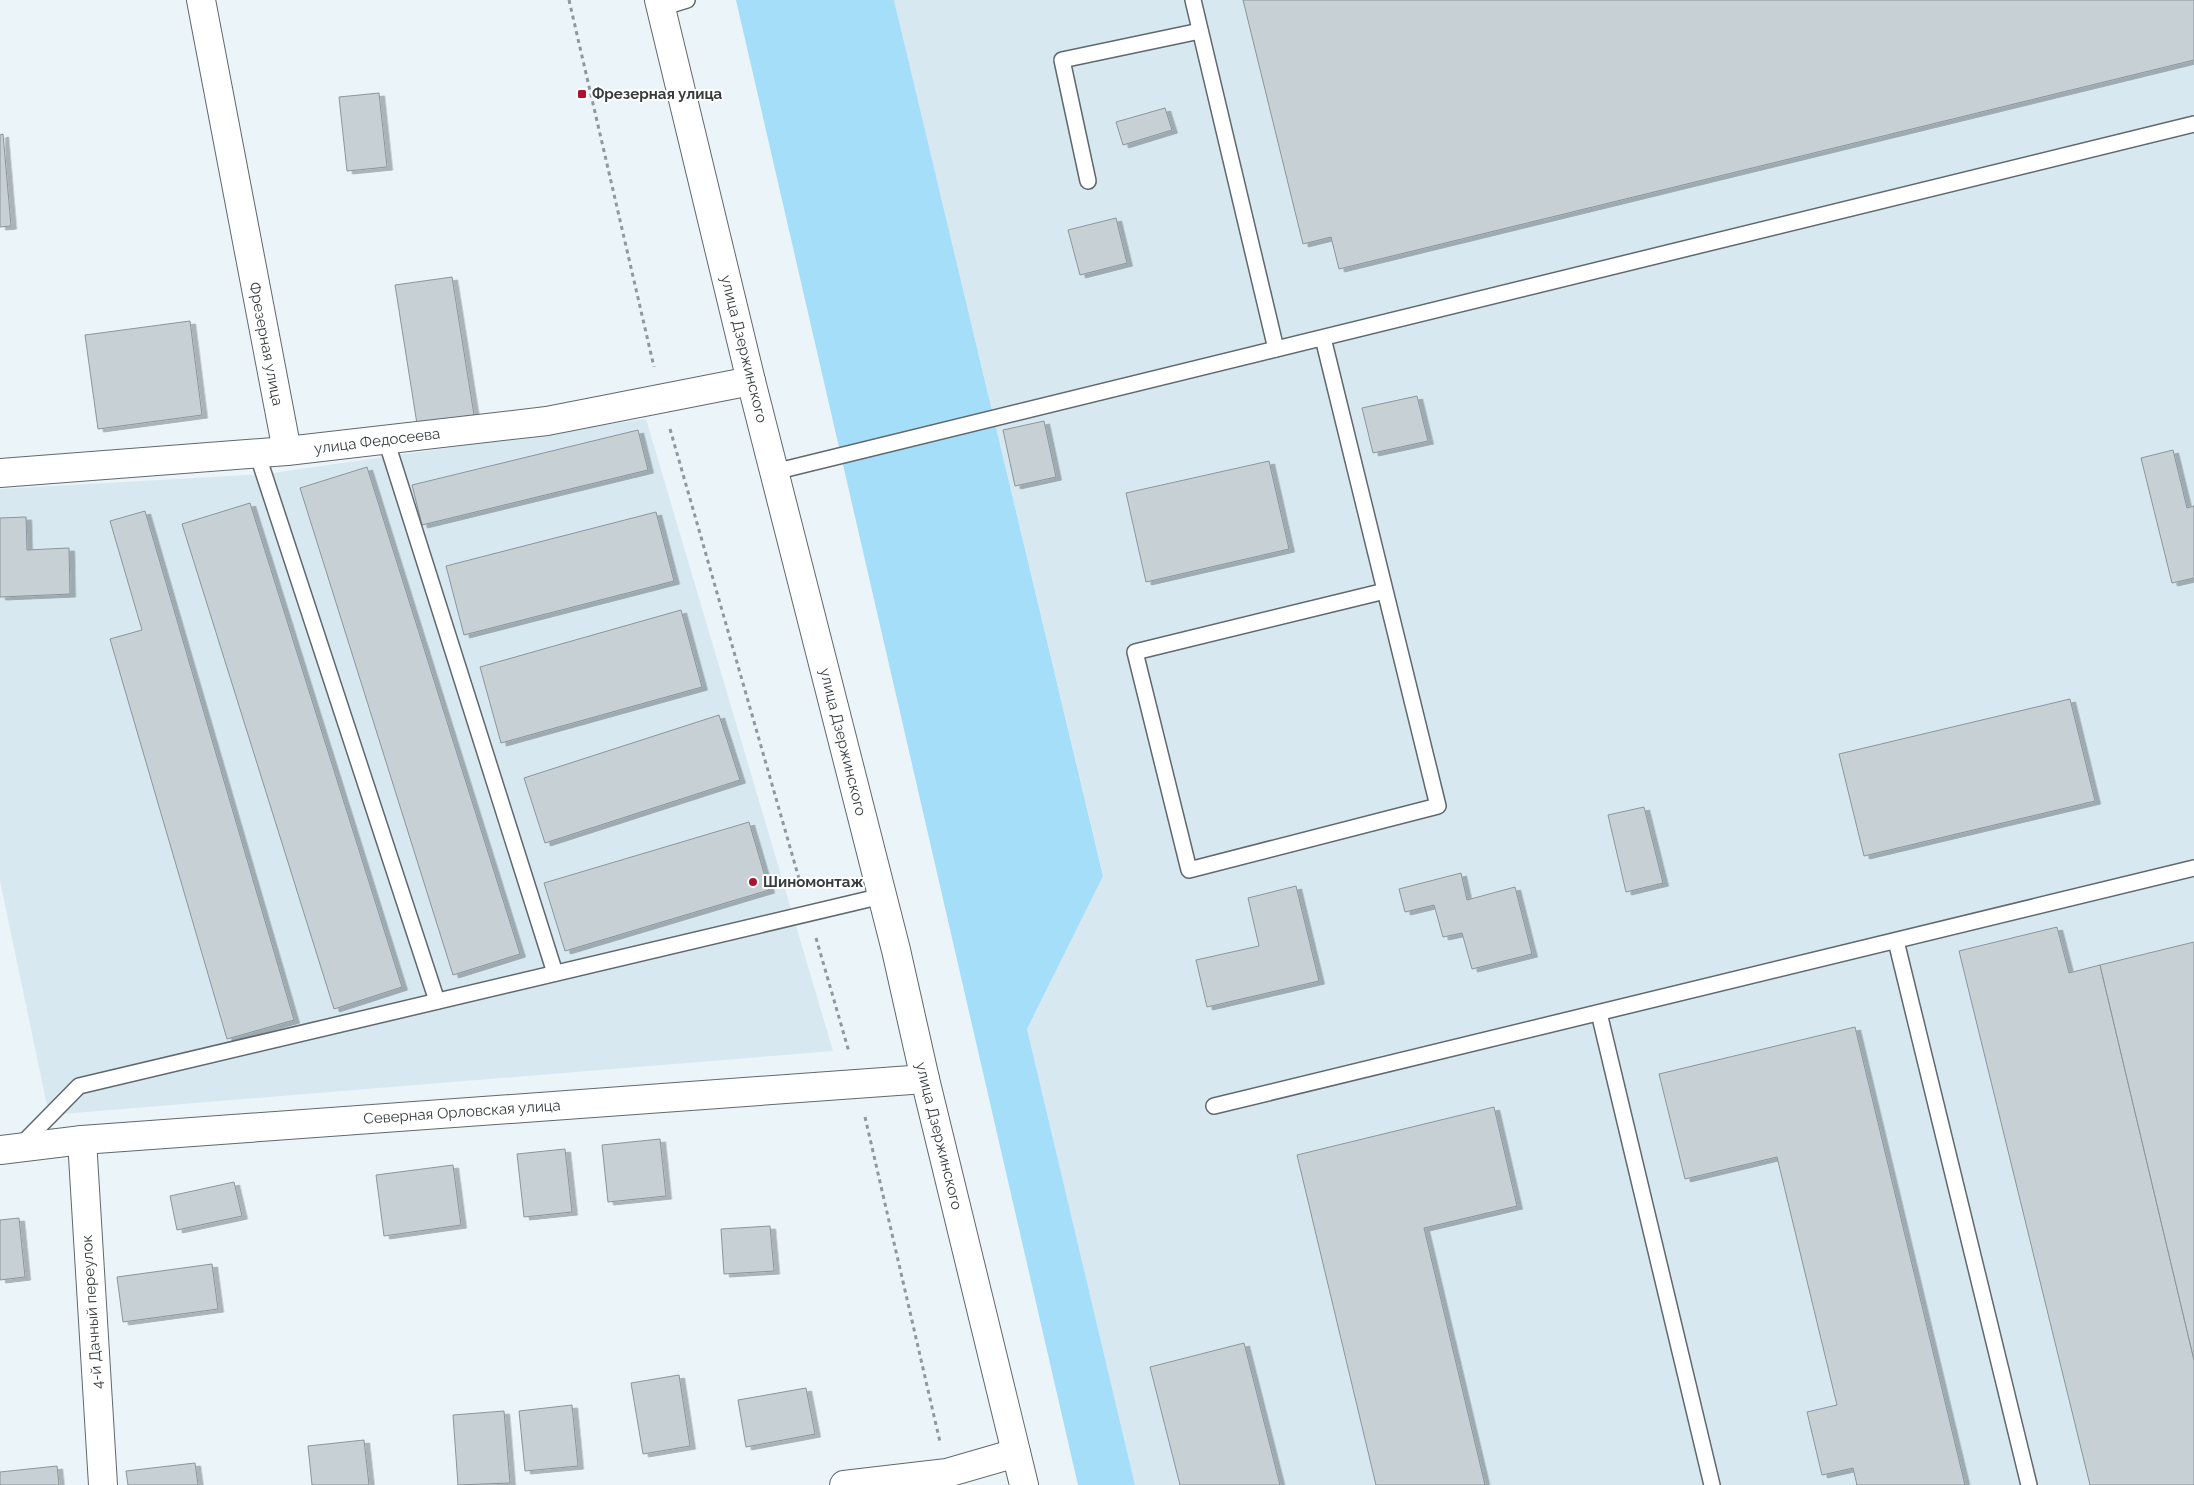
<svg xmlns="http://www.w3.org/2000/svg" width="2194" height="1485" font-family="Raleway,sans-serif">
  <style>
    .built { fill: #d7e8f1 }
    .green { fill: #a5def9 }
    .building { fill: #c6d0d5; stroke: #8c959a; filter: url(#shadow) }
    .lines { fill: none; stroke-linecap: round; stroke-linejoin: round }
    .service-casing { stroke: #60686d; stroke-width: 18 }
    .minor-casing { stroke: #60686d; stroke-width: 30 }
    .tertiary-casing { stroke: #60686d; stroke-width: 30 }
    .trunk-casing { stroke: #60686d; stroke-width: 30 }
    .path { stroke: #91989b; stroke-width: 3; stroke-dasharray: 4 4; stroke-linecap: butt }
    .service { stroke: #fff; stroke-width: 15 }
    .minor { stroke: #fff; stroke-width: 28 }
    .tertiary { stroke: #fff; stroke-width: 28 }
    .trunk { stroke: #fff; stroke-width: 28 }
    .poi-dot { fill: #aa1430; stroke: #fff; stroke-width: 2 }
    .labels { text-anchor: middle; stroke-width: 4; stroke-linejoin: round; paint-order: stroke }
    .poi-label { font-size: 15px; font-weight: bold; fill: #383c3e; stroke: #fff; text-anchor: start }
    .street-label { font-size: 15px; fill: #383c3e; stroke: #fff }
  </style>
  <defs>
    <filter id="shadow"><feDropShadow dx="5.5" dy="3" stdDeviation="0" flood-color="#0004"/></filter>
  </defs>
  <rect width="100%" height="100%" fill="#eaf4f9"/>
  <g class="built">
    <polygon points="894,0 2194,0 2194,1485 1135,1485 1027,1029 1103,875"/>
    <polygon points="646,419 833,1051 49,1115 0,881 0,489 266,474"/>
  </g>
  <polygon class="green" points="736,0 894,0 1103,876 1027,1029 1135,1485 1078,1485"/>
  <g class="building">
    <polygon points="1243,0 2194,0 2194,60 1339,269 1331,237 1303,244"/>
    <polygon points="379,93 387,167 347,171 339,97"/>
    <polygon points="1165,108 1172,130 1123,145 1116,122"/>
    <polygon points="3,134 11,226 0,227 0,135"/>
    <polygon points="1116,218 1127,263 1080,275 1068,230"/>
    <polygon points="452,277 474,415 417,424 395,285"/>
    <polygon points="190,321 202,415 98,429 85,335"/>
    <polygon points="1417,396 1428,441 1373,453 1362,408"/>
    <polygon points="1044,421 1056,477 1015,486 1003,430"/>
    <polygon points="638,430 648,470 422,525 412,485"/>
    <polygon points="2173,450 2187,508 2194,506 2194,578 2172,583 2141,458"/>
    <polygon points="1269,461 1289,549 1146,582 1126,493"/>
    <polygon points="367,467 520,954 453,975 300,488"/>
    <polygon points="250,503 402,987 334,1009 182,524"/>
    <polygon points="145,511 294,1020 227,1039 110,639 142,630 110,521"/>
    <polygon points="656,512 674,581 464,635 446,566"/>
    <polygon points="26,517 27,550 69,548 70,594 0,597 0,518"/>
    <polygon points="681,610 702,687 501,743 480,667"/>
    <polygon points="2070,699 2095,801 1864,856 1839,754"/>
    <polygon points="719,715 740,780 545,843 524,778"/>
    <polygon points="1644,807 1663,883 1626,892 1608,815"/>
    <polygon points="749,822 769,890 565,951 544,883"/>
    <polygon points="1461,873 1467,900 1515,887 1532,954 1472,969 1462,933 1443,937 1434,905 1405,912 1399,889"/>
    <polygon points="1296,886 1319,981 1207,1007 1196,960 1259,946 1248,898"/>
    <polygon points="2057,927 2069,973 2100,965 2194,1360 2194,1485 2090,1485 1959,951"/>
    <polygon points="2194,942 2194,1360 2100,965"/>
    <polygon points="1855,1027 1965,1485 1857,1485 1853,1468 1822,1475 1807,1412 1837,1405 1777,1157 1685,1179 1659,1074"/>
    <polygon points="1494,1107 1517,1206 1424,1228 1485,1485 1376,1485 1297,1155"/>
    <polygon points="660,1139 666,1196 608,1202 602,1145"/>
    <polygon points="565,1149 572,1212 524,1217 517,1154"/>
    <polygon points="453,1165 461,1225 384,1236 376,1175"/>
    <polygon points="234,1182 242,1216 177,1230 170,1196"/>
    <polygon points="19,1218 25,1277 0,1280 0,1220"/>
    <polygon points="770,1226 774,1271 724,1274 721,1229"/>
    <polygon points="212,1264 218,1309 123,1322 117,1277"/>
    <polygon points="1244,1343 1280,1485 1180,1485 1150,1367"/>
    <polygon points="679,1375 690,1446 643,1454 631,1383"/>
    <polygon points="806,1388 815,1434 746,1447 738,1400"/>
    <polygon points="572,1405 578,1466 525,1471 519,1411"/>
    <polygon points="504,1411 510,1483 458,1485 453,1415"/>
    <polygon points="364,1440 369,1485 312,1485 308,1446"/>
    <polygon points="195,1463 198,1485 128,1485 126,1471"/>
    <polygon points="57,1466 59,1485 0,1485 0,1472"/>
  </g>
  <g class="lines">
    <defs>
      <g id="service">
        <polyline points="1193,0 1276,349"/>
        <polyline points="661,8 687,0"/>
        <polyline points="1088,181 1062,60 1200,31"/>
        <polyline points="1323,338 1438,806 1189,870 1135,652 1385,591"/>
        <polyline points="386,440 555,973"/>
        <polyline points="257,453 437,1001"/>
        <polyline points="774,472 2194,124"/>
        <polyline points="1896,941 2029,1485"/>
        <polyline points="1599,1013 1712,1485"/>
        <polyline points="1214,1106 2194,868"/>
        <polyline points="19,1147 79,1086 882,896"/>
      </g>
      <g id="minor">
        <polyline points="201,0 287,451"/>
        <polyline points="0,473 287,451 547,421 751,381"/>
        <polyline points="82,1140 103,1485"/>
        <polyline points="844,1485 947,1473 1016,1453"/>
      </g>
      <polyline id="tertiary" points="0,1150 82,1140 925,1079"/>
      <polyline id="trunk" points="659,0 751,381 896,950 925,1079 1024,1485"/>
    </defs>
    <use href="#service" class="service-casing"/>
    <use href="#minor" class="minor-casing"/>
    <use href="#tertiary" class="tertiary-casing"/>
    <use href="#trunk" class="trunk-casing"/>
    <g class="path">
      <polyline points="569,0 654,367"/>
      <polyline points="670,429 802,889"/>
      <polyline points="816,938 849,1052"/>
      <polyline points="865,1117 940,1442"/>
    </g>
    <use href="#service" class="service"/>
    <use href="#minor" class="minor"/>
    <use href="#tertiary" class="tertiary"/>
    <use href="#trunk" class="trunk"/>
  </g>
  <g class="poi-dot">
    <rect x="577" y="89" width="10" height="10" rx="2.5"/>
    <circle cx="753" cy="882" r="5"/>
  </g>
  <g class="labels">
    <g class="poi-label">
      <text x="592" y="99">Фрезерная улица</text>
      <text x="763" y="887">Шиномонтаж</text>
    </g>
    <g class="street-label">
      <text transform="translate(266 344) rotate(79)" y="5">Фрезерная улица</text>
      <text transform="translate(744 349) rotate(76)" y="5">улица Дзержинского</text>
      <text transform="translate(377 441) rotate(-7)" y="5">улица Федосеева</text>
      <text transform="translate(843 742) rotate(76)" y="5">улица Дзержинского</text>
      <text transform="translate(462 1112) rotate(-4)" y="5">Северная Орловская улица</text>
      <text transform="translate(939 1136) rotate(76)" y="5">улица Дзержинского</text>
      <text transform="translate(92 1312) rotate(-94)" y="5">4-й Дачный переулок</text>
    </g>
  </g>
</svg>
